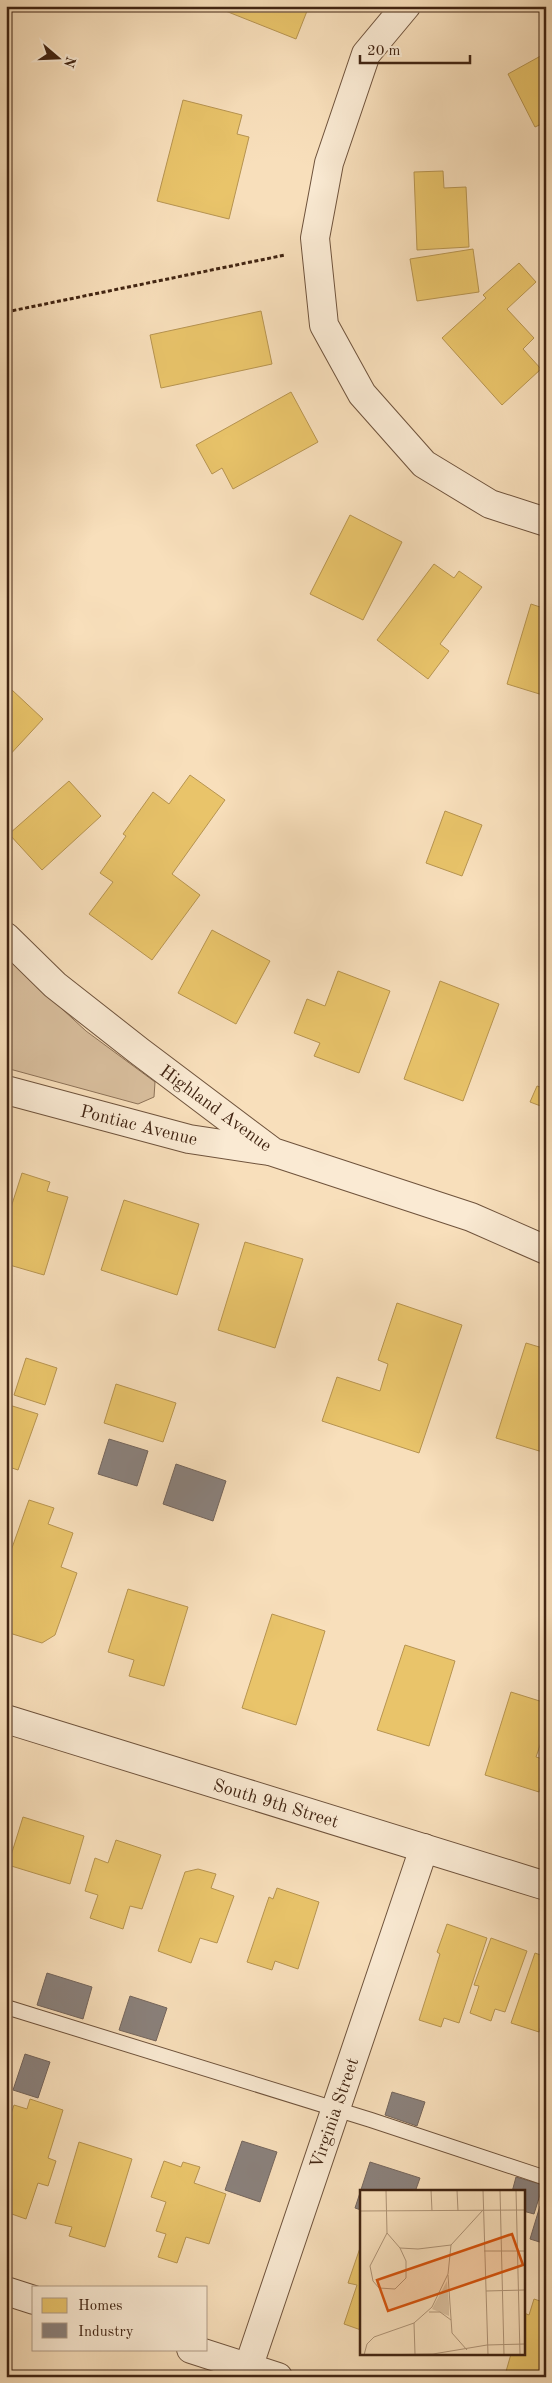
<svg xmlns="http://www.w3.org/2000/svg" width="552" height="2383" font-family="'Old Standard TT',serif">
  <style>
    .green { fill: #d9bf9e; stroke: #8d7258 }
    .homes { fill: #e9c46a; stroke: #b79450 }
    .industry { fill: #8a817c; stroke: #74655c }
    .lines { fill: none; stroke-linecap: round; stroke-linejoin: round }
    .service-casing { stroke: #6f533c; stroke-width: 16 }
    .minor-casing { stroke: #6f533c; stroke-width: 30 }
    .tertiary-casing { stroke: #6f533c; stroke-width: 30 }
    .path { stroke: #412412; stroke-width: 3; stroke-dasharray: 4 2.5; stroke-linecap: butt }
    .service { stroke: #faead3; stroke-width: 14 }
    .minor { stroke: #faead3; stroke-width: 28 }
    .tertiary { stroke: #faead3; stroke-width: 28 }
    .labels { text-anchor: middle; stroke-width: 5; stroke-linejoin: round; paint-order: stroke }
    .street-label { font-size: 18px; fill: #412412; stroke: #faead3 }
    .inset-road { fill: none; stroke: #af9477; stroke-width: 1 }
    .view { fill: #d7540d; fill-opacity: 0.15; stroke: #d7540d; stroke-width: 2.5 }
    .inset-edge { fill: none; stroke: #412412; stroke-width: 2.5 }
  </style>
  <rect width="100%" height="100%" fill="#f8dfbb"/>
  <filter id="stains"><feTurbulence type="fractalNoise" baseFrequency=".004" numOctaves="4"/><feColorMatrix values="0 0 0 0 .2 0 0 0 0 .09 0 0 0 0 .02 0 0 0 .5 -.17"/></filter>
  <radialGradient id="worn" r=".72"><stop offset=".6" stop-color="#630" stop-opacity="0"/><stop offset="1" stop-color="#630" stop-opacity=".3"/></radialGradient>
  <polygon class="green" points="6,957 86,1031 155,1082 154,1097 138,1104 6,1068"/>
  <g class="homes">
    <polygon points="213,6 309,6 296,39"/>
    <polygon points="546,53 546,122 535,127 508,74"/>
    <polygon points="183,100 242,115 237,134 249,137 229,219 157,201"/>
    <polygon points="443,171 444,188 466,187 469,247 417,250 414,172"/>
    <polygon points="473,249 479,292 417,301 410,259"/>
    <polygon points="519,263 536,282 507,309 534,338 523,349 541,369 502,405 442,338 486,298 483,295"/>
    <polygon points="261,311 272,364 161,388 150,335"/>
    <polygon points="291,392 318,442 233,489 222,468 212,474 196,445"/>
    <polygon points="350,515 402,542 363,620 310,594"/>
    <polygon points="434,564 454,578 459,571 482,587 440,644 449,651 428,679 377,640"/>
    <polygon points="531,604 546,609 546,696 507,684"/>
    <polygon points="12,690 43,719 6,759 6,696"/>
    <polygon points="190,775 225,800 172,874 200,895 152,960 89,914 113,882 100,873 126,836 123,834 153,792 169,804"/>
    <polygon points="69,781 101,816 42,870 9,834"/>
    <polygon points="445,811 482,825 462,876 426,863"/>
    <polygon points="212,930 270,961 236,1024 178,993"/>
    <polygon points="338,971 390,991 359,1073 314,1056 320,1043 294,1033 307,999 325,1006"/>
    <polygon points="440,981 499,1004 463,1101 404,1079"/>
    <polygon points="537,1086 546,1089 546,1108 530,1102"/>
    <polygon points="22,1173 50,1182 47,1191 68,1197 44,1275 6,1264 6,1223"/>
    <polygon points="124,1200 199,1224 177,1295 101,1270"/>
    <polygon points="245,1242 303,1259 275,1348 218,1330"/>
    <polygon points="397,1303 462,1325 419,1453 322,1421 337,1377 380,1391 388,1364 378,1360"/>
    <polygon points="526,1343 546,1349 546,1453 496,1438"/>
    <polygon points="26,1358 57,1368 45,1405 14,1395"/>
    <polygon points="116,1384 176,1403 163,1442 104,1423"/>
    <polygon points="6,1404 38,1414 18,1470 6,1466"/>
    <polygon points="29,1500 54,1508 48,1524 73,1533 61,1567 77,1573 55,1635 42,1643 6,1632 6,1560 8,1559"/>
    <polygon points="128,1589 188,1607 164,1686 129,1676 134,1660 108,1652"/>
    <polygon points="272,1614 325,1631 296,1725 242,1708"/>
    <polygon points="405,1645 455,1661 429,1746 377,1730"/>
    <polygon points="511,1692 546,1703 546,1728 536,1757 546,1760 546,1768 539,1792 485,1775"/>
    <polygon points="23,1817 84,1836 70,1884 8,1865"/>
    <polygon points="116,1840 161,1855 142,1909 130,1906 123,1929 90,1918 98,1895 85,1891 95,1858 108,1863"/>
    <polygon points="198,1869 216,1874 211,1888 234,1896 217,1943 200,1938 191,1963 158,1951 185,1872"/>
    <polygon points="277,1888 319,1902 298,1969 275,1961 272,1970 247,1962 269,1897 273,1899"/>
    <polygon points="447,1924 487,1938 459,2023 444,2018 441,2027 419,2020 440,1954 437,1952"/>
    <polygon points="491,1938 527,1951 505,2012 495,2009 491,2021 470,2013 479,1986 474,1985"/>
    <polygon points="535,1953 546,1957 546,2011 539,2032 511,2023"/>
    <polygon points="30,2099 63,2110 48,2158 56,2161 48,2186 38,2183 26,2219 6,2212 6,2129 14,2105 27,2109"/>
    <polygon points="79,2142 132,2159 105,2247 69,2236 72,2227 55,2223"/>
    <polygon points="164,2161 181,2167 183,2162 200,2167 194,2183 226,2194 209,2244 186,2237 177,2263 158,2257 166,2234 156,2231 166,2202 151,2197"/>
    <polygon points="361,2245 361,2330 344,2324 357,2285 348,2283"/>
    <polygon points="534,2299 546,2303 546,2375 540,2374 539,2377 505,2375 511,2354 523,2354 523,2316 524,2313 529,2315"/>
    <polygon points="6,2372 22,2377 6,2377"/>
  </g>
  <g class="industry">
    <polygon points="109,1439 148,1451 137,1486 98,1474"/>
    <polygon points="176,1464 226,1481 213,1521 163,1504"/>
    <polygon points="47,1973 92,1987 83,2019 37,2005"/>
    <polygon points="130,1996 167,2008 156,2041 119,2030"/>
    <polygon points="25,2054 50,2062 38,2098 13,2090"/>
    <polygon points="392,2092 425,2102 417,2126 385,2115"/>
    <polygon points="242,2141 277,2152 260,2202 225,2190"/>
    <polygon points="370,2162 420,2178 415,2192 361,2192 361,2210 355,2208"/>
    <polygon points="516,2177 543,2185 534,2214 523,2211 523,2192 512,2192"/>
    <polygon points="540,2206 546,2208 546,2244 530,2239"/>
  </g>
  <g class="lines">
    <defs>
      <polyline id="service" points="6,2007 371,2120 546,2178"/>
      <g id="minor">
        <polyline points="406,6 366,54 329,163 315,238 324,325 362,394 424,464 490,504 546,522"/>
        <polyline points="6,937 55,985 139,1051 273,1152 471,1217 546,1250"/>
        <polyline points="6,1090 189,1139 269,1151"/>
        <polyline points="6,2291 34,2300"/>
        <polyline points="191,2349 278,2377"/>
        <polyline points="245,2377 424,1848"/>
      </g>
      <polyline id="tertiary" points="6,1719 546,1886"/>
    </defs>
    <use href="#service" class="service-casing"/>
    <use href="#minor" class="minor-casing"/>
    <use href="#tertiary" class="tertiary-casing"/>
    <polyline class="path" points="6,312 285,255"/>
    <use href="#service" class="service"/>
    <use href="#minor" class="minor"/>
    <use href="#tertiary" class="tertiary"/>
  </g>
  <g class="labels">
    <g class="street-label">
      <text transform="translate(216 1108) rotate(36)" y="6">Highland Avenue</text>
      <text transform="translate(139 1125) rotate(14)" y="6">Pontiac Avenue</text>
      <text transform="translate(276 1803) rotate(17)" y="6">South 9th Street</text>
      <text transform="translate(334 2113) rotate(-71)" y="6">Virginia Street</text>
    </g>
  </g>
  <g transform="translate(360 2190)">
    <rect width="165" height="165" fill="#f8dfbb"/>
    <path d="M87 91 89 114V126L72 119Z" fill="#d9bf9e"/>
    <path class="inset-road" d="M26 0 27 43 10 76 13 91 19 98 35 99 46 88V71L40 58M71 0 72 21M97 0 98 21M123 0 128 165M140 0 144 165M156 0 160 165M0 21 165 20M27 43 40 58 58 59 91 55M124 61H165M88 85 92 143 107 160M126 101 165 100M69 122H80L91 130M54 133 55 164M4 165 7 154 14 147 54 133 72 117 88 84 91 55 123 20M11 165 73 164 127 155 165 154"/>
    <path class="view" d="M152 44 163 75 28 121 17 90Z"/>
    <rect width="165" height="165" class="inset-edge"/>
  </g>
  <rect width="552" height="2383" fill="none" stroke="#f8dfbb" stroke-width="25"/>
  <rect x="8" y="8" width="537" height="2368" fill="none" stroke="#412412" stroke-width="2.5"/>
  <rect x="12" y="12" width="527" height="2358" fill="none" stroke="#412412"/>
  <rect x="32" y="2286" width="175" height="65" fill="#faead3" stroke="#b09b86"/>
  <rect x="42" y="2298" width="25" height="15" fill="#e9c46a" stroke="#b09b86"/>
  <text x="78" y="2310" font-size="15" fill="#412412">Homes</text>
  <rect x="42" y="2323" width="25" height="15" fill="#8a817c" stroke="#b09b86"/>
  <text x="78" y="2336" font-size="15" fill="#412412">Industry</text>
  <g transform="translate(58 58) rotate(109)" stroke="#faead3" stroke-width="4" paint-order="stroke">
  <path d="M0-4L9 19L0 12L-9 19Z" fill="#412412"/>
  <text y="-8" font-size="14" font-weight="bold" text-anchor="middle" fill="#412412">N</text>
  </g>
  <path d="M360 55v8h110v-8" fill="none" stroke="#412412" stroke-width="2.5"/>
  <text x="367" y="55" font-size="15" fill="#412412" stroke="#faead3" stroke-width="4" paint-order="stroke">20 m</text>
  <rect width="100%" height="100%" filter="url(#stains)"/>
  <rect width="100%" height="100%" fill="url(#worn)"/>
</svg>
